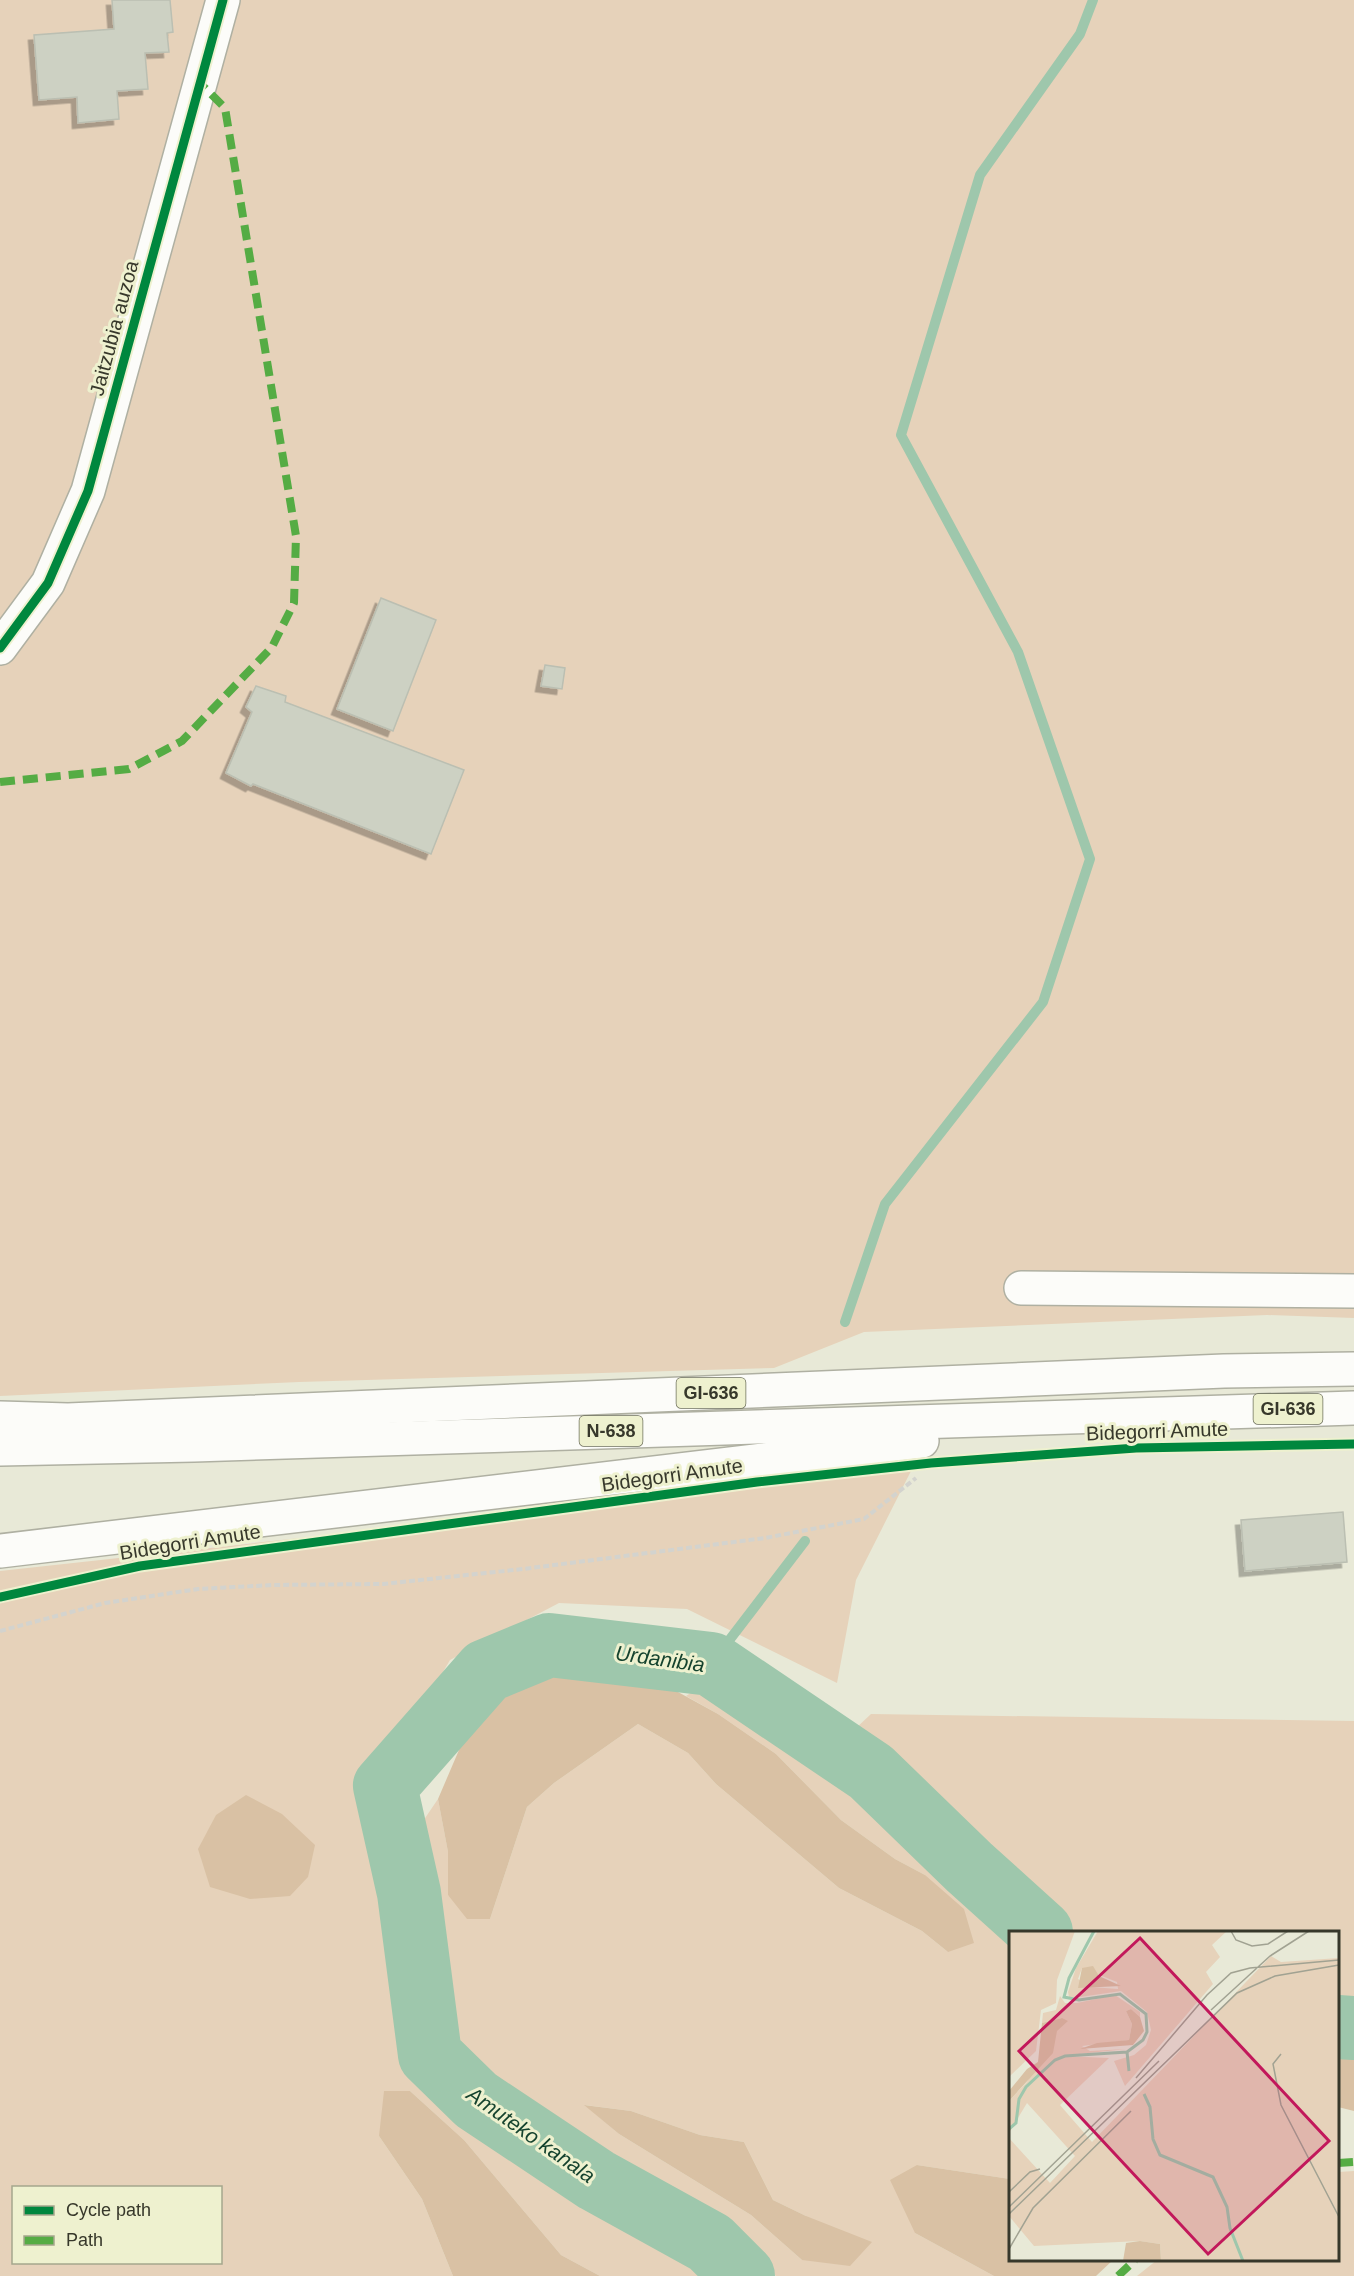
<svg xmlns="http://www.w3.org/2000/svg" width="1354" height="2276" font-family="Arial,sans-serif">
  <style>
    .green { fill: #e6d2ba; fill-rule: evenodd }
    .forest { fill: #d9c1a4 }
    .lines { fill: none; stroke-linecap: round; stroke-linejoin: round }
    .stream { stroke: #9ec7ac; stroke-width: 10 }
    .river { stroke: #9ec7ac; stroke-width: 64 }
    .building { fill: #cdd1c3; stroke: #bbbfb2; stroke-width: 1.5; filter: url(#shadow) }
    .minor-casing { stroke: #afb0a2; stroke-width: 36 }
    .major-casing { stroke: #afb0a2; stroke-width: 36 }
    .path { stroke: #d3d3ce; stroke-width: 4; stroke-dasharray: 6 3; stroke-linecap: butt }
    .minor { stroke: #fcfcf9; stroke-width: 33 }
    .major { stroke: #fcfcf9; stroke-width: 33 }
    .quiet { stroke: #55ac44; stroke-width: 8; stroke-dasharray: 15 8; stroke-linecap: butt }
    .cycleway-casing { stroke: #eef1cf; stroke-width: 13 }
    .cycleway { stroke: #00873e; stroke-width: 9 }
    .labels { text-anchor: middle; stroke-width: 6; stroke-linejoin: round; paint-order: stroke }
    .shield { fill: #eef1cf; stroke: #6e705c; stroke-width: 1.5 }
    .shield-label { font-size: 18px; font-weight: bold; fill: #37382b }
    .street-label { font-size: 20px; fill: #37382b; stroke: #eef1cf }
    .water-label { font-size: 21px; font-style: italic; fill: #15432e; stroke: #eef1cf }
    .inset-river { fill: none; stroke: #9ec7ac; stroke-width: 3 }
    .inset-road { fill: none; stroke: #a1a292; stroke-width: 1.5 }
    .view { fill: #c2185b; fill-opacity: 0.15; stroke: #c2185b; stroke-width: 3 }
    .inset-edge { fill: none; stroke: #37382b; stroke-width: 3 }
  </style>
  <defs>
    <filter id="shadow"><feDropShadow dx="-5.5" dy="5.5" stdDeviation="0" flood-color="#0004"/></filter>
  </defs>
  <rect width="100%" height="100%" fill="#e8e9d7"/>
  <g class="green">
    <polygon points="0,0 1354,0 1354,1318 1267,1315 864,1332 774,1368 299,1382 0,1396"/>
    <path d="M911 1471 856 1580 837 1683 687 1609 559 1603 450 1660 371 1794 412 2062 477 2134 690 2255 712 2276H600L561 2255 464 2140 410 2091 379 2136 422 2199 453 2276H0V1571ZM14 2188H220V2262H14Z"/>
    <path d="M703 1685 780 1737 966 1878 1017 1932H1010V2179L917 2165 915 2233 994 2276H776L737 2239 583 2148 466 2072 437 2012 415 1833 438 1799 448 1852V1895L490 1919 527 1807 554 1783 638 1724 688 1753 716 1784 839 1888 922 1931 948 1952 925 1875 895 1859 841 1820 776 1754 718 1714 686 1696ZM585 2105 631 2111 700 2135 744 2142 773 2200 806 2216 802 2260 751 2215 619 2134Z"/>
    <polygon points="871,1714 1354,1721 1354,2050 1338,2051 1338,1932 1074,1932 1025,1885 854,1730"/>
    <polygon points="1354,2171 1354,2276 1137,2276 1157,2260 1338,2260 1338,2172"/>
  </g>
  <g class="forest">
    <polygon points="562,1664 638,1670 718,1714 776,1754 841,1820 895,1859 925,1875 964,1909 974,1943 948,1952 922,1931 839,1888 716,1784 688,1753 638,1724 554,1783 527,1807 490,1919 467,1919 448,1895 448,1852 438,1799 462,1743 496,1692"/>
    <polygon points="246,1795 282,1814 315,1845 308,1877 290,1896 250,1899 210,1887 198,1849 216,1815"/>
    <polygon points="1354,2050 1354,2111 1338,2107 1338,2051"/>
    <polygon points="384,2091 410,2091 464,2140 561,2255 600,2276 453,2276 422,2199 379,2136"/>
    <polygon points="584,2105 631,2111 700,2135 744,2142 773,2200 806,2216 872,2242 850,2266 802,2260 751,2215 619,2134"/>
    <polygon points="917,2165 1010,2179 1010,2260 1113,2260 1096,2276 994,2276 915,2233 890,2180"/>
  </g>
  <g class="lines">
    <g class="stream">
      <polyline points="845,1322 885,1204 1043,1002 1090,859 1018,652 901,435 980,175 1080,34 1093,0"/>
      <polyline points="711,1664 805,1541"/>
    </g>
    <g class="river">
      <polyline points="1338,2027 1354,2028"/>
      <polyline points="743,2276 710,2243 596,2180 476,2100 430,2055 409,1893 385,1786 486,1671 549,1645 711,1664 871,1772 969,1867 1041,1932"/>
    </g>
  </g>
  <g class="building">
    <polygon points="112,0 170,0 173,32 167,33 169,52 145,53 148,89 117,91 119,119 78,123 77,97 39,100 34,35 114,29"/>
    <polygon points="381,598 436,620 393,731 337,709"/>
    <polygon points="545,665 565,668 562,689 541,686"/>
    <polygon points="256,686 286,696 285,702 464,770 431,854 253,784 251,786 226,773 252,712 246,707"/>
    <polygon points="1343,1512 1347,1562 1245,1571 1241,1520"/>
  </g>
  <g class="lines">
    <defs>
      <g id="minor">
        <polyline points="0,648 48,583 88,491 223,0"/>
        <polyline points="1021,1288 1354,1291"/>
      </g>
      <g id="major">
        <polyline points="0,1418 68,1420 1224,1371 1354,1369"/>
        <polyline points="0,1449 194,1445 1354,1408"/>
        <polyline points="0,1551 922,1441"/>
      </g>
    </defs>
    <use href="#minor" class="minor-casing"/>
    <use href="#major" class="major-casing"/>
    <polyline class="path" points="0,1631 105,1603 198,1589 273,1585 383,1584 523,1569 765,1538 864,1519 916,1478"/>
    <use href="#minor" class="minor"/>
    <use href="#major" class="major"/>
    <g class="quiet">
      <polyline points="0,782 129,769 182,741 272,647 294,603 296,536 225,108 200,83"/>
      <polyline points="1338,2163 1354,2162"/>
      <polyline points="1118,2276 1135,2260"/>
    </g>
    <defs>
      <g id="cycleway">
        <polyline points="0,648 48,583 88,491 223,0"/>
        <polyline points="0,1597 140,1566 757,1482 931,1463 1136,1448 1354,1444"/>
      </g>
    </defs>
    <use href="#cycleway" class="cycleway-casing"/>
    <use href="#cycleway" class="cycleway"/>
  </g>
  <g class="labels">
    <g class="shield">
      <rect x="676.5" y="1378" width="69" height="30" rx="4.5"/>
      <rect x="1253.5" y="1394" width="69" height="30" rx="4.5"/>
      <rect x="579.5" y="1416" width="63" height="30" rx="4.5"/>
    </g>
    <g class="shield-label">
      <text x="711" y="1399">GI-636</text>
      <text x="1288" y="1415">GI-636</text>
      <text x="611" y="1437">N-638</text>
    </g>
    <g class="street-label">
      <text transform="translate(114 328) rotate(-75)" y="7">Jaitzubia auzoa</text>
      <text transform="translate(1157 1431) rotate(-2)" y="7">Bidegorri Amute</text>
      <text transform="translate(672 1475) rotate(-8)" y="7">Bidegorri Amute</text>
      <text transform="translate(190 1542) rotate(-9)" y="7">Bidegorri Amute</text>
    </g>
    <g class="water-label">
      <text transform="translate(660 1659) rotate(8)" y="7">Urdanibia</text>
      <text transform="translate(531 2135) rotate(35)" y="7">Amuteko kanala</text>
    </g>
  </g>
  <g transform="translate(1009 1931)">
    <rect width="330" height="330" fill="#e8e9d7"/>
    <path d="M0 0H66L48 49 47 72 32 79 27 120 0 146ZM89 0H218L203 14 211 26 197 41 204 53 116 155 105 130 125 124 137 114 142 99 138 81 112 60 71 66H60L59 61 67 37ZM73 37 108 51 109 58 82 56 69 48ZM262 25 272 31 330 27V330H152L151 313 131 310 25 315 0 285V207L41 252 66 225 18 172 0 202V170L18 151 53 87 33 92 34 82 47 79 51 65 56 72H68L106 64 131 81V86L122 78 117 80 123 93 120 109 73 115 81 120 117 118 52 125 100 127 51 174 83 211Z" fill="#e6d2ba" fill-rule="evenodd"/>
    <path d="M84 35 90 45 112 55 69 57 73 37ZM122 78 131 86 135 100 124 114 71 118 88 112 120 109 123 93 117 80ZM53 87 59 90 48 100 44 122 0 170V160L18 138 29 131 33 92ZM131 310 151 313 152 330H114L117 312Z" fill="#d9c1a4"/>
    <path class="inset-river" d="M118 121 120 140M135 163 141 176 144 208 151 224 204 246 218 276 221 297 234 330M0 198 7 192 10 168 17 156 46 129 56 125 118 121 134 109 138 101 137 83 111 63 70 69 55 66 60 47 85 0"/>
    <path class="inset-road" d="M222 0 227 9 243 15 259 13 279 0M202 79 261 25 300 0M272 123 264 133 272 174 330 286M127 147 198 64 222 42 241 37 330 29M0 261 21 241 31 238M0 276 150 130M0 283 228 62 266 45 330 34M0 318 24 277 122 180"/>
    <path class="view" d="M131 7 320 210 199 323 10 120Z"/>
    <rect width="330" height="330" class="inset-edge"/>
  </g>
  <rect x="12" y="2186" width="210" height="78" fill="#eef1cf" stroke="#a5a78d" stroke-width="1.5"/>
  <rect x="24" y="2206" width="30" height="9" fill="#00873e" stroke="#a5a78d" stroke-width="1.5"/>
  <text x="66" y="2216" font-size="18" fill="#37382b">Cycle path</text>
  <rect x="24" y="2236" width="30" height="9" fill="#55ac44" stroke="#a5a78d" stroke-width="1.5"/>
  <text x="66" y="2246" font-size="18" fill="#37382b">Path</text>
</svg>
